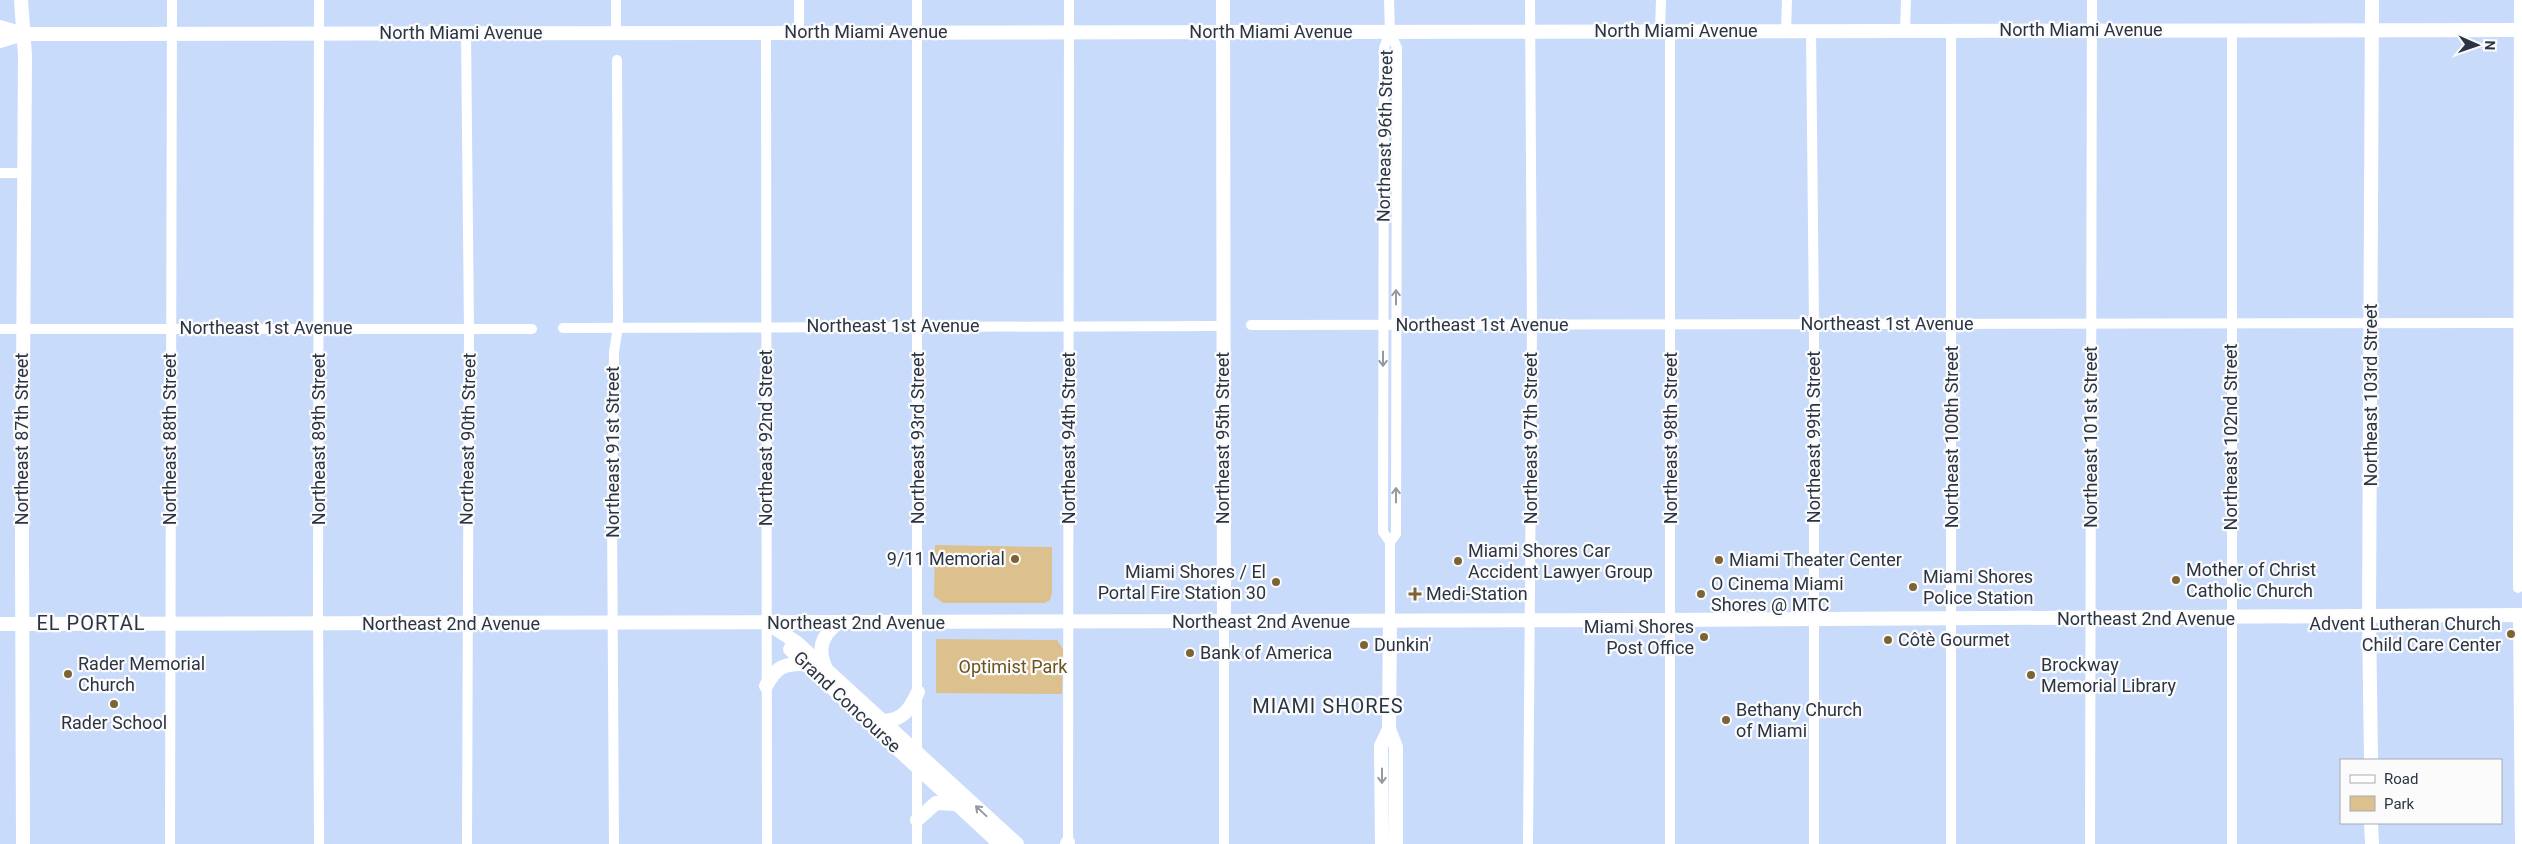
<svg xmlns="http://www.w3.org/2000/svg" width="2522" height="844" font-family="Roboto,sans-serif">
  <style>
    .green { fill: #dcc18e }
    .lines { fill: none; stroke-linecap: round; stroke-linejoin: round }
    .street { stroke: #fff; stroke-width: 10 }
    .secondary { stroke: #fff; stroke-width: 14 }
    .oneway { stroke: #959aa1 }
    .poi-dot { fill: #7c6435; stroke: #fbfbfb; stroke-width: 2 }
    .labels { text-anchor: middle; stroke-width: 4.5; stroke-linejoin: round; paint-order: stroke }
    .street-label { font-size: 18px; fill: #2b3443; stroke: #fbfbfb }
    .poi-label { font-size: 18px; fill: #2b3443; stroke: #fbfbfb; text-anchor: start }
    .park-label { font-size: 18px; fill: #6c521c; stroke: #fbfbfb }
    .quarter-label { font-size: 20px; letter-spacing: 1px; fill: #2b3443; stroke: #fbfbfb }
  </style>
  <rect width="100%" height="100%" fill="#c9dbfb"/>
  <g class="green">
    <polygon points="935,545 1052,547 1052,593 1050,600 1045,603 943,603 934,596"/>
    <polygon points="936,639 1057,640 1063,649 1062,694 936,693"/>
  </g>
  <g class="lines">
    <g class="street">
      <polyline points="319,0 318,606 319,844"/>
      <polyline points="616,0 616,33"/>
      <polyline points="1389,0 1390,32 1384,48 1383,532 1390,542 1390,621"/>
      <polyline points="1951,30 1951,844"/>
      <polyline points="1660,31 1661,0"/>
      <polyline points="1786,31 1787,0"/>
      <polyline points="1811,31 1814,324 1814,844"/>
      <polyline points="1905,31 1906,0"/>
      <polyline points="799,32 799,0"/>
      <polyline points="1390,32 1397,48 1396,534 1390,542"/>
      <polyline points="466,33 469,329 467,844"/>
      <polyline points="766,33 767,844"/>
      <polyline points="0,173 24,173"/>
      <polyline points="1251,325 2522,323"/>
      <polyline points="563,328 1223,326"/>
      <polyline points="0,329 532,329"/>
      <polyline points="2518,588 2519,0"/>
      <polyline points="2518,615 2520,844"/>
      <polyline points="1224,621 1224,844"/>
      <polyline points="170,844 172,0"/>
      <polyline points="614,844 612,513 614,352 618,327 617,60"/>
      <polyline points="917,844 917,0"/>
      <polyline points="1068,844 1069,0"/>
      <polyline points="1528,844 1532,326 1530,0"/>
      <polyline points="1670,844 1670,31"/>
      <polyline points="2090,844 2092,0"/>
      <polyline points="2232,844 2232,30"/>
    </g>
    <g class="secondary">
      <polyline points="21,0 25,55 22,544 23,844"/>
      <polyline points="1223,0 1224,621"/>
      <polyline points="0,27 23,34 106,34 2522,30"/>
      <polyline points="0,41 23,34"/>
      <polyline points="1390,621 1389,729 1396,747 1396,844"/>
      <polyline points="767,623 796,642 1017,844"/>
      <polyline points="0,624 1671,620 2522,615"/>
      <polyline points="790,649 1000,844"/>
      <path d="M826 669C817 649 821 636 838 623"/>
      <path d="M766 686C776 667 784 663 806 664"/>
      <path d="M882 721C903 721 910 709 918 692"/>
      <polyline points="2371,760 2369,618 2372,0"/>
      <polyline points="917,820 936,803 956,804"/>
      <polyline points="2371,823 2372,844"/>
      <polyline points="1067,844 1068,842"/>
      <polyline points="1382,844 1381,746 1389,729"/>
    </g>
  </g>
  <defs><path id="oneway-shaft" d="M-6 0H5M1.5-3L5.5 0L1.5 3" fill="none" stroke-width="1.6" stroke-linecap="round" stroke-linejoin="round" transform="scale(1.25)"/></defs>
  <g class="oneway">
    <use href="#oneway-shaft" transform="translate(1396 297) rotate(-90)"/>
    <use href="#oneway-shaft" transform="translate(1383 359) rotate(90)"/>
    <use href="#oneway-shaft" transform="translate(1396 495) rotate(-90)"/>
    <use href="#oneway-shaft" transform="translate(1382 776) rotate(90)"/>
    <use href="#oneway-shaft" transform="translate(981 811) rotate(-137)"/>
  </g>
  <g class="poi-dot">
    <circle cx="1015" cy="559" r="5"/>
    <circle cx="1719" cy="560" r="5"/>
    <circle cx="1458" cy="561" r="5"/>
    <circle cx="2176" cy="580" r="5"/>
    <circle cx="1276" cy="582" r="5"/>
    <circle cx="1913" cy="587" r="5"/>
    <path d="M1412.5 586.5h5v5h5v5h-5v5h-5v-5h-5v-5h5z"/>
    <circle cx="1701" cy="594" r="5"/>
    <circle cx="2511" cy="634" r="5"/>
    <circle cx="1704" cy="637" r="5"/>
    <circle cx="1888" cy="640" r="5"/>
    <circle cx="1364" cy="645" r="5"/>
    <circle cx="1190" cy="653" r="5"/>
    <circle cx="68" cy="674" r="5"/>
    <circle cx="2031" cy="675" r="5"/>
    <circle cx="114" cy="704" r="5"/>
    <circle cx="1726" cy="720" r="5"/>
  </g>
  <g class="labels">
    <g class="street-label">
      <text x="2081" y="36">North Miami Avenue</text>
      <text x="1676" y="37">North Miami Avenue</text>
      <text x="866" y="38">North Miami Avenue</text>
      <text x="1271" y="38">North Miami Avenue</text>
      <text x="461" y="39">North Miami Avenue</text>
      <text transform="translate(1385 136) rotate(-89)" y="6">Northeast 96th Street</text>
      <text x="1887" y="330">Northeast 1st Avenue</text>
      <text x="1482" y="331">Northeast 1st Avenue</text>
      <text x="893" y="332">Northeast 1st Avenue</text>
      <text x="266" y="334">Northeast 1st Avenue</text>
      <text transform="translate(2371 395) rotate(-90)" y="6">Northeast 103rd Street</text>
      <text transform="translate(1814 437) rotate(-90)" y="6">Northeast 99th Street</text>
      <text transform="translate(1952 437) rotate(-90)" y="6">Northeast 100th Street</text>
      <text transform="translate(2091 437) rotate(-90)" y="6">Northeast 101st Street</text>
      <text transform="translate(2231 437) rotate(-90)" y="6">Northeast 102nd Street</text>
      <text transform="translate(766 438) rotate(-90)" y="6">Northeast 92nd Street</text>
      <text transform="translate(918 438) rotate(-90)" y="6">Northeast 93rd Street</text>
      <text transform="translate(1069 438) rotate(-90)" y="6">Northeast 94th Street</text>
      <text transform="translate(1223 438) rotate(-90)" y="6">Northeast 95th Street</text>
      <text transform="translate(1531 438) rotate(-90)" y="6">Northeast 97th Street</text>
      <text transform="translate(1671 438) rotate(-90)" y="6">Northeast 98th Street</text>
      <text transform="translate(22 439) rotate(-90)" y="6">Northeast 87th Street</text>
      <text transform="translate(170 439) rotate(-90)" y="6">Northeast 88th Street</text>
      <text transform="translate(319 439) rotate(-90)" y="6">Northeast 89th Street</text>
      <text transform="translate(468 439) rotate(-89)" y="6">Northeast 90th Street</text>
      <text transform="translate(613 452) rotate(-90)" y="6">Northeast 91st Street</text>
      <text x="2146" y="625">Northeast 2nd Avenue</text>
      <text x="1261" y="628">Northeast 2nd Avenue</text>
      <text x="856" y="629">Northeast 2nd Avenue</text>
      <text x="451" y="630">Northeast 2nd Avenue</text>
      <text transform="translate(847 702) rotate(43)" y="6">Grand Concourse</text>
    </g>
    <g class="poi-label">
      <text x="1468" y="557">Miami Shores Car<tspan x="1468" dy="21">Accident Lawyer Group</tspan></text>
      <text x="1005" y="565" text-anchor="end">9/11 Memorial</text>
      <text x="1729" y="566">Miami Theater Center</text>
      <text x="2186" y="576">Mother of Christ<tspan x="2186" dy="21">Catholic Church</tspan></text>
      <text x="1266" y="578" text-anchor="end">Miami Shores / El<tspan x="1266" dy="21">Portal Fire Station 30</tspan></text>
      <text x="1923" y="583">Miami Shores<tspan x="1923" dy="21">Police Station</tspan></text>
      <text x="1711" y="590">O Cinema Miami<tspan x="1711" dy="21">Shores @ MTC</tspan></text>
      <text x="1426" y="600">Medi-Station</text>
      <text x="2501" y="630" text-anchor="end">Advent Lutheran Church<tspan x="2501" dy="21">Child Care Center</tspan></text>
      <text x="1694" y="633" text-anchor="end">Miami Shores<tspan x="1694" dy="21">Post Office</tspan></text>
      <text x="1898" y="646">Côtè Gourmet</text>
      <text x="1374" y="651">Dunkin'</text>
      <text x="1200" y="659">Bank of America</text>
      <text x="78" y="670">Rader Memorial<tspan x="78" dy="21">Church</tspan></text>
      <text x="2041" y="671">Brockway<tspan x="2041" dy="21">Memorial Library</tspan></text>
      <text x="1736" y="716">Bethany Church<tspan x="1736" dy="21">of Miami</tspan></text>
      <text x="114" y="729" text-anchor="middle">Rader School</text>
    </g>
    <g class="park-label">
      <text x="1013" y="673">Optimist Park</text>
    </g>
    <g class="quarter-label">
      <text x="91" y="630">EL PORTAL</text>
      <text x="1328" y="713">MIAMI SHORES</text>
    </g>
  </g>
  <rect x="2340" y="759" width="162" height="65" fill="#fbfbfb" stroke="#a8abb1"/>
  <rect x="2350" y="775" width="25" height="8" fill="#ffffff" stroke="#a8abb1"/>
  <text x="2384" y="784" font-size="15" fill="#2b3443">Road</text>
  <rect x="2350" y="796" width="25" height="15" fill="#dcc18e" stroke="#a8abb1"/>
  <text x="2384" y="809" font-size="15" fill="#2b3443">Park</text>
  <g transform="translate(2477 45) rotate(92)" stroke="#fbfbfb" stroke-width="4" paint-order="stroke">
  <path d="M0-4L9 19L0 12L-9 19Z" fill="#2b3443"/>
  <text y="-8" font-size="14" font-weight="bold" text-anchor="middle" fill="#2b3443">N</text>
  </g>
</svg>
